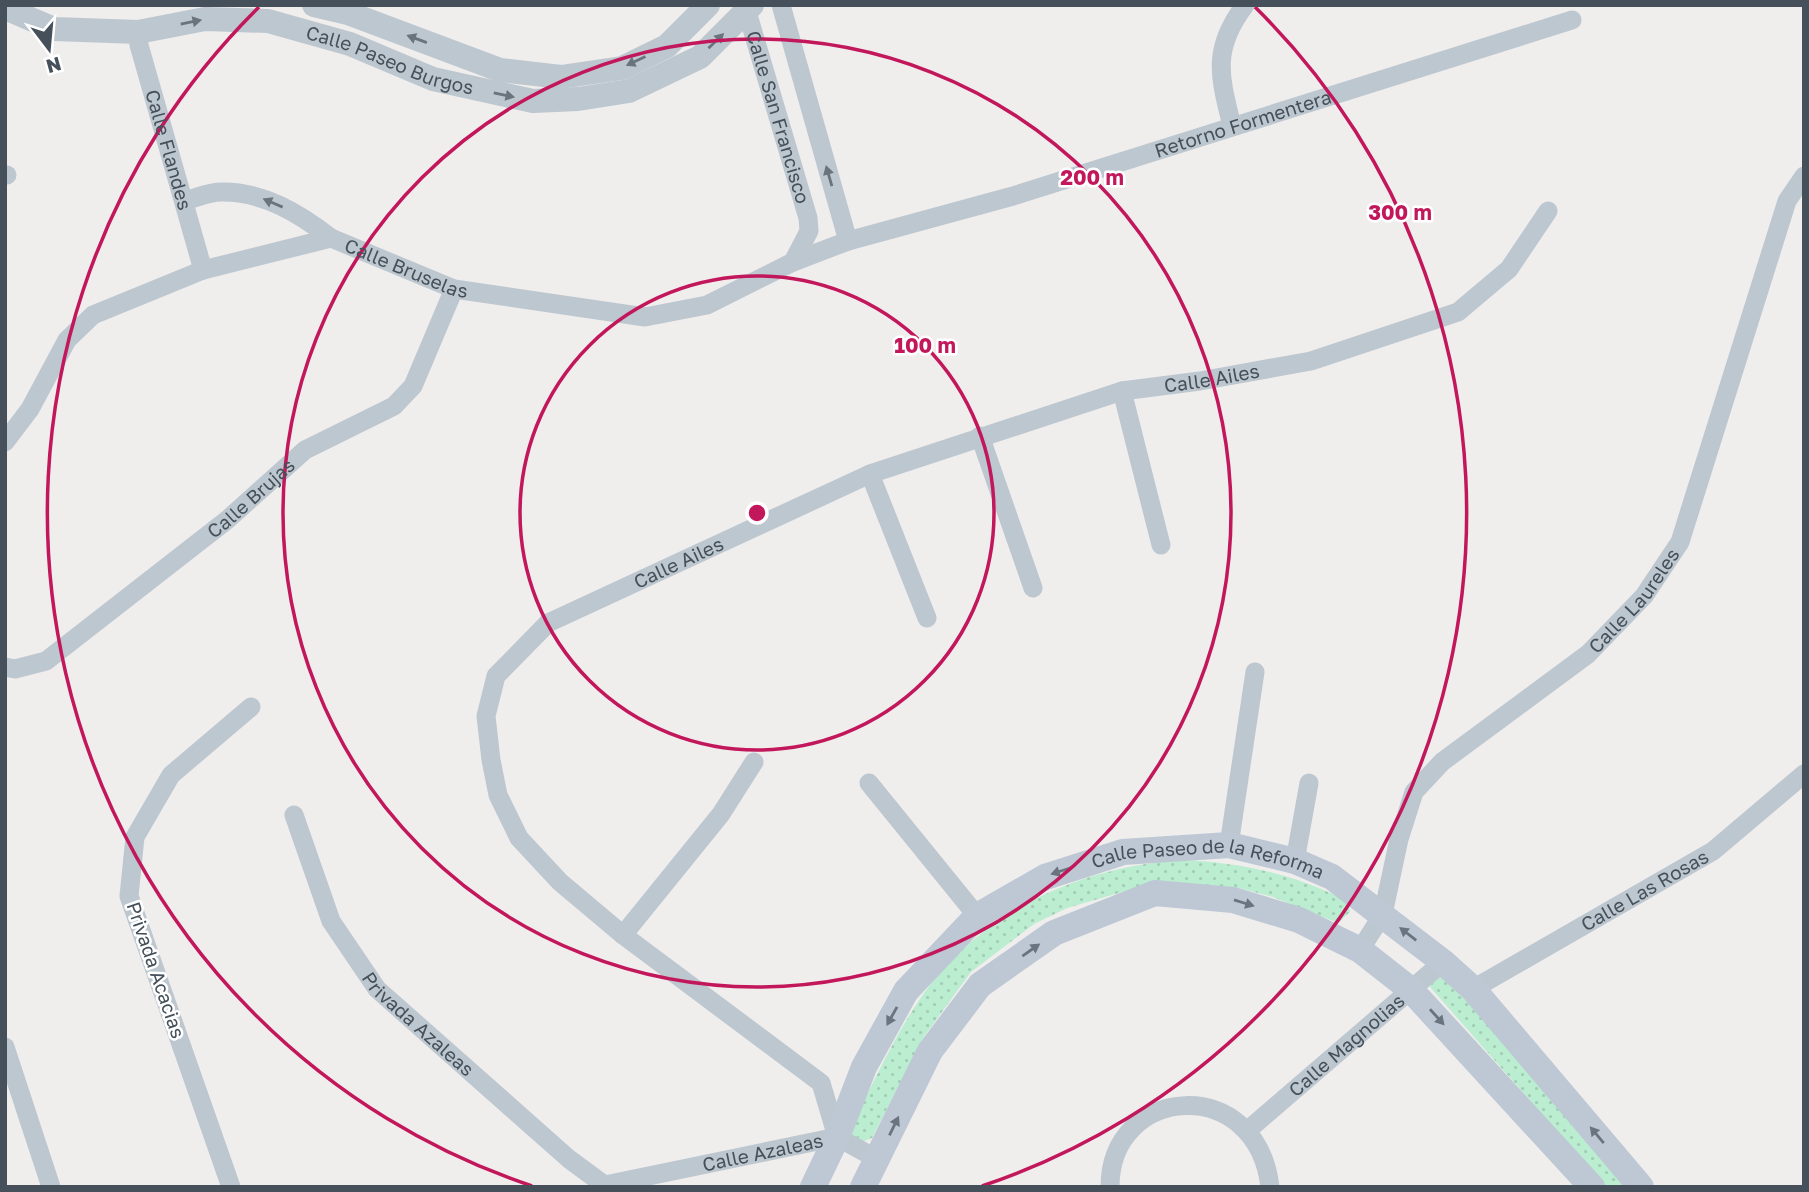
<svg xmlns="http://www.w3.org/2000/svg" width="1809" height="1192" font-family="'Golos Text',sans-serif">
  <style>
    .grass { fill: url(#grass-dots) }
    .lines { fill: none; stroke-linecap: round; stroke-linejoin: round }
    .minor { stroke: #bdc7cf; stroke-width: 19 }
    .tertiary { stroke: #bdc7cf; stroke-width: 24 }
    .secondary { stroke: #bdc8d4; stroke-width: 26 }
    .oneway { fill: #69747d }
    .oneway2 { fill: #69747f }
    .ring { fill: none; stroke: #c2185b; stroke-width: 3.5 }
    .labels { text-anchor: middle; stroke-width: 5; stroke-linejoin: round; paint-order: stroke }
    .street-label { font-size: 19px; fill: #45505a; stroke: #fff }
    .centre { fill: #c2185b; stroke: #fff; stroke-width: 3.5 }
    .ring-label { font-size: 21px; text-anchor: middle; font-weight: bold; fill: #c2185b; stroke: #fff; stroke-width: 5; stroke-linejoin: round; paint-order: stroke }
  </style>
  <defs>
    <pattern id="grass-dots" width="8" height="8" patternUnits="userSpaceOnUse" patternTransform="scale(1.75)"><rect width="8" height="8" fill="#bbedd0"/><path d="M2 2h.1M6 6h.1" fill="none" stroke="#a2cdb5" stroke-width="1.8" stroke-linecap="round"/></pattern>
  </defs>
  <rect width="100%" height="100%" fill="#f0eded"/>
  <g class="grass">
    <path d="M1180 860C1237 862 1290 873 1341 898L1348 903 1350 912 1338 923 1273 897 1239 888 1143 886 1067 908 1034 924 971 972 923 1038 872 1138 862 1142 851 1134V1127C872 1086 891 1043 916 1005 975 914 1075 868 1180 860Z"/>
    <polygon points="1449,973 1636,1187 1606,1187 1430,987 1432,981"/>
  </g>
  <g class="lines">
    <g class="minor">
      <path id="s1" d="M745 5 808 218 809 231 793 262"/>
      <polyline points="781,5 848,241"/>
      <path id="s2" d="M138 32 139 45 203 270"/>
      <path d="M1232 126C1220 77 1211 50 1245 5"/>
      <polyline points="5,175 7,175"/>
      <path d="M184 201C196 198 209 192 221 192 263 191 300 214 331 238"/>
      <polyline points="1122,391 1161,545"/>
      <polyline points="980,436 1033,588"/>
      <path id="s3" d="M5 442 30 409 67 340 93 315 203 270 331 238 454 289 645 317 707 305 793 262 848 241 1013 196 1572 20"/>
      <polyline points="870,474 927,618"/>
      <path id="s4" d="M5 667 15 669 46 661 227 520 305 450 394 406 413 386 454 289"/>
      <polyline points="869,783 977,916"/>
      <path id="s5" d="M294 815 331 921 377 989 569 1159 607 1187"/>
      <polyline points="1229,845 1255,672"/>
      <polyline points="1295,861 1309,783"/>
      <polyline points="623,935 721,814 754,762"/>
      <path id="s6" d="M1360 950 1383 914 1399 839 1414 792 1442 762 1588 654 1644 596 1680 542 1787 201 1804 176"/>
      <path id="s7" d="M1473 989 1713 851 1804 774"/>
      <polyline points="5,1047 51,1187"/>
      <path id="s8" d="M1248 1130 1443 962"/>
      <path id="s9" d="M837 1137 821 1083 623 935 560 882 519 838 498 795 491 760 486 716 496 676 548 623 870 474 1122 391 1200 381 1311 361 1458 312 1509 269 1548 211"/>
      <path id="s10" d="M605 1185 837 1137 877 1159"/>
      <polyline points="231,1187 129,896 135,837 171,775 251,707"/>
      <path d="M1110 1187C1110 1084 1257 1073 1270 1187"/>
    </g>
    <g class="tertiary">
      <polyline points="314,5 348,13 500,70 561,77 622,68 667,46 708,5"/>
      <path id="s11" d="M5 8 54 29 138 32 205 19 268 21 350 44 433 79 533 101 578 99 629 91 700 57 752 5"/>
    </g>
    <g class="secondary">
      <path id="s12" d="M813 1187 837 1137 864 1067 906 991 977 916 1045 877 1123 852 1229 845 1295 861 1332 877 1443 962 1473 989 1641 1187"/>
      <polyline points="863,1187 930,1051 980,985 1054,933 1155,893 1233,900 1299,920 1360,950 1411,990 1592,1187"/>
    </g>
  </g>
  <defs><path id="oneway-solid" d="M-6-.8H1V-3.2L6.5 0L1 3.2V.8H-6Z" transform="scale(1.75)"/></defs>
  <g class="oneway">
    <use href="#oneway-solid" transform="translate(191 22) rotate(-11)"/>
    <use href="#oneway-solid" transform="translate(417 39) rotate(-160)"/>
    <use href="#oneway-solid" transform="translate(716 41) rotate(-44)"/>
    <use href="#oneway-solid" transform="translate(636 61) rotate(155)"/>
    <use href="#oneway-solid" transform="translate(504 95) rotate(12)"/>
    <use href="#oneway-solid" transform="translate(829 176) rotate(-106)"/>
    <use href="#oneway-solid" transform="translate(273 203) rotate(-157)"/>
  </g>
  <g class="oneway2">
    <use href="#oneway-solid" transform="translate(1061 871) rotate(162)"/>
    <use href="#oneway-solid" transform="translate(1244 903) rotate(17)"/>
    <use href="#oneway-solid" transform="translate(1408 934) rotate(-142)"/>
    <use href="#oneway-solid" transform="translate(1031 950) rotate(-35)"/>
    <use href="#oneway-solid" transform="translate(892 1016) rotate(119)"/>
    <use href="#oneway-solid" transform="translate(1437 1017) rotate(48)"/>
    <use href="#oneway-solid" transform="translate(894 1126) rotate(-64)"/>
    <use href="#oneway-solid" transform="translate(1597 1135) rotate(-130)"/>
  </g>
  <g class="ring">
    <circle cx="757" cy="513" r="237"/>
    <circle cx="757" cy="513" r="474"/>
    <path d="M532 1186A710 710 0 0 1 259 7M1255 7A710 710 0 0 1 982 1186"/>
  </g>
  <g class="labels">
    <g class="street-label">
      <text dy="7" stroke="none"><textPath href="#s11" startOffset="397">Calle Paseo Burgos</textPath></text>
      <text dy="7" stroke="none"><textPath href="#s1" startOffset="117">Calle San Francisco</textPath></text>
      <text dy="7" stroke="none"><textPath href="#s3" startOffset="1363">Retorno Formentera</textPath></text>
      <text dy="7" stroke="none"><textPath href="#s2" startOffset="122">Calle Flandes</textPath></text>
      <text dy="7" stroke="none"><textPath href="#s3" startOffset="488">Calle Bruselas</textPath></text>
      <text dy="7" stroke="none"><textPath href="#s9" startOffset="1400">Calle Ailes</textPath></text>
      <text dy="7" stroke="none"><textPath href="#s4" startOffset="304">Calle Brujas</textPath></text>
      <text dy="7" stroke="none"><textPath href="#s9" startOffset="833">Calle Ailes</textPath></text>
      <text dy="7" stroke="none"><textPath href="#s6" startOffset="462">Calle Laureles</textPath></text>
      <text dy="7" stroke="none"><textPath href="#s12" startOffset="567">Calle Paseo de la Reforma</textPath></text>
      <text dy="7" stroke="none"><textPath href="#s7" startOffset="198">Calle Las Rosas</textPath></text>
      <text transform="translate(156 970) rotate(71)" y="7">Privada Acacias</text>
      <text dy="7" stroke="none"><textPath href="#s5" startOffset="248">Privada Azaleas</textPath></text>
      <text dy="7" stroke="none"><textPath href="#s8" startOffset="130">Calle Magnolias</textPath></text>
      <text dy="7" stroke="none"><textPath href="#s10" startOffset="161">Calle Azaleas</textPath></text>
    </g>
  </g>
  <circle cx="757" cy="513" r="10" class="centre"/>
  <g class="ring-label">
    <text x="1092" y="185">200 m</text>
    <text x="1400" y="220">300 m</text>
    <text x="925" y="353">100 m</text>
  </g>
  <rect width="1809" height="1192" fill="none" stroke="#45505a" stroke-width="14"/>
  <g transform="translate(49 49) rotate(164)" stroke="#ffffff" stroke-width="5" paint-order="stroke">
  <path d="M0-5L12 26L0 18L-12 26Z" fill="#45505a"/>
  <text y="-10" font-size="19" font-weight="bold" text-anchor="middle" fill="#45505a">N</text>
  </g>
</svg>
